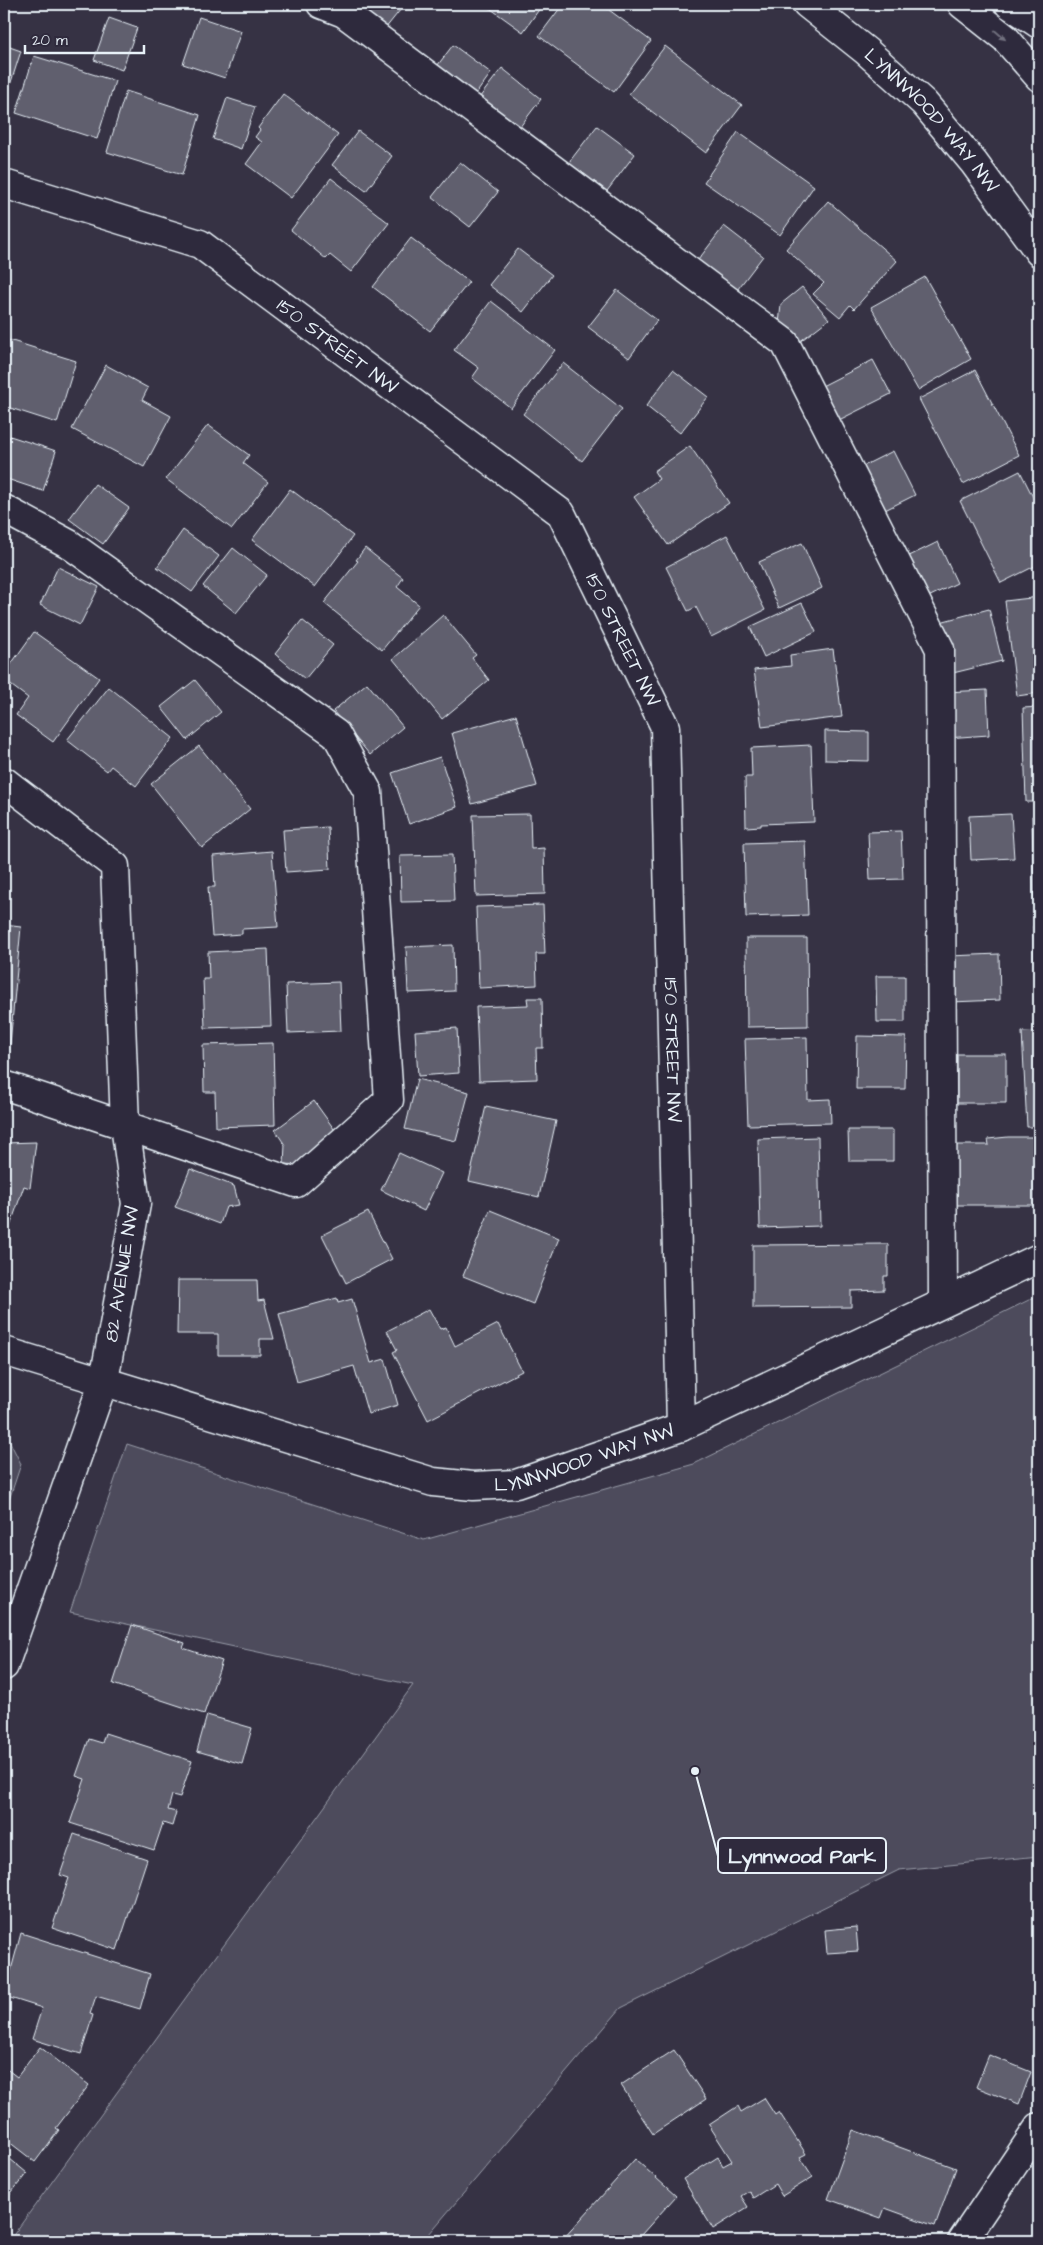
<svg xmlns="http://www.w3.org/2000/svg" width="1043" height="2245" font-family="'Architects Daughter',sans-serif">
  <rect width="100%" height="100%" fill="#363244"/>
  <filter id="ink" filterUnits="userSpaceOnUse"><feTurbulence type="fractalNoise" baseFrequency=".02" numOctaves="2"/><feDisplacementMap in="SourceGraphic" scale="10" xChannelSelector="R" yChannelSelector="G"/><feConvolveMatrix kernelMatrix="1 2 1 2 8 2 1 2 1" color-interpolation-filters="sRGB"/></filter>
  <g filter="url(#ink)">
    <g fill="#4d4b5c" stroke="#9a9eaa">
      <polygon points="1039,1295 1039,1856 899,1870 621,2008 423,2241 9,2241 413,1685 70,1612 127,1444 424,1540 694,1464"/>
      <polygon points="4,1430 21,1464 4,1515"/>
    </g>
    <g fill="#605e6e" stroke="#e8f1f8">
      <polygon points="353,4 405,4 385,29"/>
      <polygon points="484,4 543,4 523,32"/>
      <polygon points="563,4 601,4 651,41 614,92 539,36"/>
      <polygon points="199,17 241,31 225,78 183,64"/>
      <polygon points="109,18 137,28 122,70 94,60"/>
      <polygon points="4,45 21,51 4,104"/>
      <polygon points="453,45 491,73 473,98 434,70"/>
      <polygon points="665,46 742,105 706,153 629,94"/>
      <polygon points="34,56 115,81 97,139 16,113"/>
      <polygon points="502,68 541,99 516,132 476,102"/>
      <polygon points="126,91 200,115 182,175 107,152"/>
      <polygon points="283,94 338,135 291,198 246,164 262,142 255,137 260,130 258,128"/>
      <polygon points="227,98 255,107 241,149 213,139"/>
      <polygon points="597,126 635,154 604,195 566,166"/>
      <polygon points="358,131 392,156 366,191 332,165"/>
      <polygon points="738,132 814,186 780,235 704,182"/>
      <polygon points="460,162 498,192 470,227 432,197"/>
      <polygon points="331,178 389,223 351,272 330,255 326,259 291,230"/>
      <polygon points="828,201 897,261 854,309 850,305 840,317 813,294 824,283 786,249"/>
      <polygon points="724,226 763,256 731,298 692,268"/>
      <polygon points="411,238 469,282 430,331 373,287"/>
      <polygon points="518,249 552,275 523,312 489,285"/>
      <polygon points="925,277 971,359 918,390 871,307"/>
      <polygon points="802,287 829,319 794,346 778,335 781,304"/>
      <polygon points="617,290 657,320 629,358 588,327"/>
      <polygon points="491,301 555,350 511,408 472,378 479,368 454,350"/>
      <polygon points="9,340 76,361 57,423 4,406 4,356"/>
      <polygon points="873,360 891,394 839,420 822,386"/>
      <polygon points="563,363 622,409 582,461 523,414"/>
      <polygon points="106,365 148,388 142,400 171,416 144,467 72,429"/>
      <polygon points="673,370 708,397 680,433 646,406"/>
      <polygon points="975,370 1019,455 963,484 919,399"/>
      <polygon points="208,425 249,455 243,463 268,482 232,529 166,479"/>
      <polygon points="10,436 56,451 43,491 4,478 4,455"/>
      <polygon points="690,446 729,503 668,545 634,497 659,479 654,471"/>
      <polygon points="893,451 915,495 879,513 857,469"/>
      <polygon points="1020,471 1039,509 1039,564 1001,583 960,501"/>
      <polygon points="95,484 129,508 103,544 69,519"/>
      <polygon points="290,489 353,536 315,587 252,540"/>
      <polygon points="183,530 219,556 192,592 157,567"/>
      <polygon points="727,535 765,610 711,637 696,607 688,611 666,567"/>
      <polygon points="938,542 957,583 920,601 901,560"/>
      <polygon points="802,543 822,588 779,608 759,562"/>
      <polygon points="233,548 267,575 236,613 203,586"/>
      <polygon points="365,548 403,578 397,587 419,605 382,650 324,603 358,561 356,560"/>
      <polygon points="58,567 99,587 80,625 40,605"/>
      <polygon points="1039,597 1039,693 1017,696 1005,601"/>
      <polygon points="802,603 816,632 764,657 750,627"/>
      <polygon points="989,609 1002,661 953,673 940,622"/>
      <polygon points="443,615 476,655 472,658 489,680 442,719 393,659"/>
      <polygon points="302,620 333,645 305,679 275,654"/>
      <polygon points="34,632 99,678 53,742 16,715 28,698 4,680 4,674"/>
      <polygon points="833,649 842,717 762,727 754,670 791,666 790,655"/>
      <polygon points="195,680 221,712 187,740 161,707"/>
      <polygon points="367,683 403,727 370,755 333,711"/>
      <polygon points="109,687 173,738 136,786 111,766 107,771 67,740"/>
      <polygon points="987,690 989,735 946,738 944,692"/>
      <polygon points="1039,707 1039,802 1026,802 1023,708"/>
      <polygon points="516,715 537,786 472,804 452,733"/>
      <polygon points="825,731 869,732 869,761 825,760"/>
      <polygon points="811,745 814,822 761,824 761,826 746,827 745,777 752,777 751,748"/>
      <polygon points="199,746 250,809 202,848 151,784"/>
      <polygon points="440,757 457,807 409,824 392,773"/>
      <polygon points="530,814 531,849 544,848 545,894 476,896 473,815"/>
      <polygon points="1011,814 1014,858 971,860 969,816"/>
      <polygon points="1032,816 1039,816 1039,910 1034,910"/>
      <polygon points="328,827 330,869 286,872 283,830"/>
      <polygon points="901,831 903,879 870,880 868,832"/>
      <polygon points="805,841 808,915 746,917 744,843"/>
      <polygon points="272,851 278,927 242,929 242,934 212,936 208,887 215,887 213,856"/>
      <polygon points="452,855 454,901 401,902 400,856"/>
      <polygon points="543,905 545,954 536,954 537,985 479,988 476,907"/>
      <polygon points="4,925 21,927 10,1044 4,1043"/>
      <polygon points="1039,925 1039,1015 1036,1015 1033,926"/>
      <polygon points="746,938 807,938 808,1026 747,1027"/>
      <polygon points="453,945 454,991 408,993 406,947"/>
      <polygon points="268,949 271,1026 205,1028 203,979 209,979 208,952"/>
      <polygon points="999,954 1000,1000 951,1002 949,956"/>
      <polygon points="876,976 905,976 905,1022 877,1022"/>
      <polygon points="339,982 341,1031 288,1033 286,984"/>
      <polygon points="527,998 542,998 543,1048 536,1048 537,1079 479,1081 476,1007 528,1005"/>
      <polygon points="457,1028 459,1073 418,1076 415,1031"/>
      <polygon points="1039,1031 1039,1127 1027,1127 1022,1032"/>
      <polygon points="857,1036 906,1037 905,1089 856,1089"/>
      <polygon points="807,1037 808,1100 830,1099 831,1123 748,1125 745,1039"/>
      <polygon points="273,1043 275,1125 216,1127 215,1092 204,1092 203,1045"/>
      <rect x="957" y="1054" width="49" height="49"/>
      <polygon points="417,1079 469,1092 456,1141 405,1129"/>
      <polygon points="314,1101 339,1136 301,1165 284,1164 285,1145 275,1130"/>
      <polygon points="486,1106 556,1121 539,1197 469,1181"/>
      <polygon points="848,1130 893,1130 893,1161 849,1161"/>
      <polygon points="818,1137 820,1226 760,1228 758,1139"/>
      <polygon points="1008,1137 1039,1137 1039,1205 953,1205 952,1145 989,1145 988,1139"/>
      <polygon points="36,1142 30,1188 24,1186 4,1244 4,1143"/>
      <polygon points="399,1153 442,1173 424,1211 381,1190"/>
      <polygon points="190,1169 234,1186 239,1205 226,1207 220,1224 175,1207"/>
      <polygon points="490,1210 559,1238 533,1304 463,1276"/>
      <polygon points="368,1212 392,1259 346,1283 322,1235"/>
      <polygon points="888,1244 888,1276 884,1276 884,1290 851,1291 851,1307 753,1308 753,1245"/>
      <polygon points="178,1280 257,1280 258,1301 264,1300 274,1339 260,1339 260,1355 218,1355 218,1334 177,1334"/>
      <polygon points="337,1298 338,1303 352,1299 371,1363 385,1359 398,1405 368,1414 354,1366 297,1382 279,1314"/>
      <polygon points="429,1309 440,1329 446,1327 455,1346 498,1324 522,1371 428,1420 393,1352 397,1350 387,1331"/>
      <polygon points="132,1625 185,1643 183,1648 222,1661 204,1714 113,1684"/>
      <polygon points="207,1715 252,1728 242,1764 197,1751"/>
      <polygon points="105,1733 192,1761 180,1797 172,1795 168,1810 176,1812 172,1826 163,1823 154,1850 70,1823 85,1779 76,1776 89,1739 102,1743"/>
      <polygon points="74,1834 147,1859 117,1950 52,1928 69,1878 60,1875"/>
      <polygon points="856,1927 858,1951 827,1953 825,1930"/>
      <polygon points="21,1933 150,1974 140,2009 96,1996 90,2014 93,2015 81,2054 32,2039 42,2008 4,1996"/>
      <polygon points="40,2047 89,2085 56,2128 59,2130 35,2162 4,2138 4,2067 17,2077"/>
      <polygon points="674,2050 706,2099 653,2134 621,2085"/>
      <polygon points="989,2055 1031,2072 1019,2104 976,2087"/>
      <polygon points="764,2098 775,2115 779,2112 806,2154 800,2157 813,2177 782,2196 775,2184 753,2198 749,2191 741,2196 748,2207 713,2229 683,2179 718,2157 723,2166 732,2161 709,2125 738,2106 741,2112"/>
      <polygon points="853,2130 956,2168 935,2226 885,2208 881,2218 828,2199"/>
      <polygon points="4,2154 27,2173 4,2202"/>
      <polygon points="635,2159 676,2196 641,2235 648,2241 565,2241 563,2239"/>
    </g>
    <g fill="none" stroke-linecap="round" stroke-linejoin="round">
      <g stroke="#e8f1f8" stroke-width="31">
        <g id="minor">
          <polyline points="321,4 344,13 785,343 940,649 943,1303"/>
          <path id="s1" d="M807,4L866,51L924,103L974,163L1039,252"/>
          <path id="s2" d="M4,184L200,244L561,513L665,727L681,1427"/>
          <polyline points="4,509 69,544 336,734 368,792 389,1100 296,1183 4,1085"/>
          <polyline points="4,781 115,866 125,1125 136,1204 104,1380 4,1666"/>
          <path id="s3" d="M4,1351L433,1482L473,1486L516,1484L681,1427L1039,1258"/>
          <polyline points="962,2241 1039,2127"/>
        </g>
      </g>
      <g stroke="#e8f1f8" stroke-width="31">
        <g id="highway">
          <polyline points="962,4 1005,38 1039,77"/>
          <polyline points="1009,4 1039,24"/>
        </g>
      </g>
      <use href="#minor" stroke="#2f2a3d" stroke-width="28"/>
      <use href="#highway" stroke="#2f2a3d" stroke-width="28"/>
    </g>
    <defs><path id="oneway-solid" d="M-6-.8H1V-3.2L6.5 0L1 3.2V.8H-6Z" transform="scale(1.25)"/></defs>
    <use fill="#70707e" href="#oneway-solid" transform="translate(1000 35) rotate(41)"/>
  </g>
  <g text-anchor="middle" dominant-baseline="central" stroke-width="4" stroke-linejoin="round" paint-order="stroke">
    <g font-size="19" fill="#e8f1f8" stroke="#2f2a3d">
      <text stroke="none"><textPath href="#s1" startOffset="171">LYNNWOOD WAY NW</textPath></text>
      <text stroke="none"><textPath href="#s2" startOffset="376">150 STREET NW</textPath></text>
      <text stroke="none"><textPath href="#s2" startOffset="796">150 STREET NW</textPath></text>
      <text stroke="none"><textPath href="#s2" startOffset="1216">150 STREET NW</textPath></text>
      <text transform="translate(122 1274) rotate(-81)">82 AVENUE NW</text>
      <text stroke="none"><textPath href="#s3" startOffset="604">LYNNWOOD WAY NW</textPath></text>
    </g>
  </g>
  <path fill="none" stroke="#e8f1f8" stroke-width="2" d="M695 1771L718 1856"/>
  <circle fill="#e8f1f8" stroke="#2f2a3d" stroke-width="2" cx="695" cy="1771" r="5"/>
  <rect fill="#2f2a3d" stroke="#e8f1f8" stroke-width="2" x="718" y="1838" width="168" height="35" rx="5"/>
  <g font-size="20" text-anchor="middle" font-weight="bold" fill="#e8f1f8">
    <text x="802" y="1863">Lynnwood Park</text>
  </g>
  <rect width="1043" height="2245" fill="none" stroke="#2f2a3d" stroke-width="20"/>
  <rect x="10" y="10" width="1023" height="2225" fill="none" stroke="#e8f1f8" stroke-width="2" filter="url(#ink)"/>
  <path d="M25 45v8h119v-8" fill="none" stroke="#e8f1f8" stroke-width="2.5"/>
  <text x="32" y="45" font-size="15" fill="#e8f1f8" stroke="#2f2a3d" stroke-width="4" paint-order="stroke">20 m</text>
</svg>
